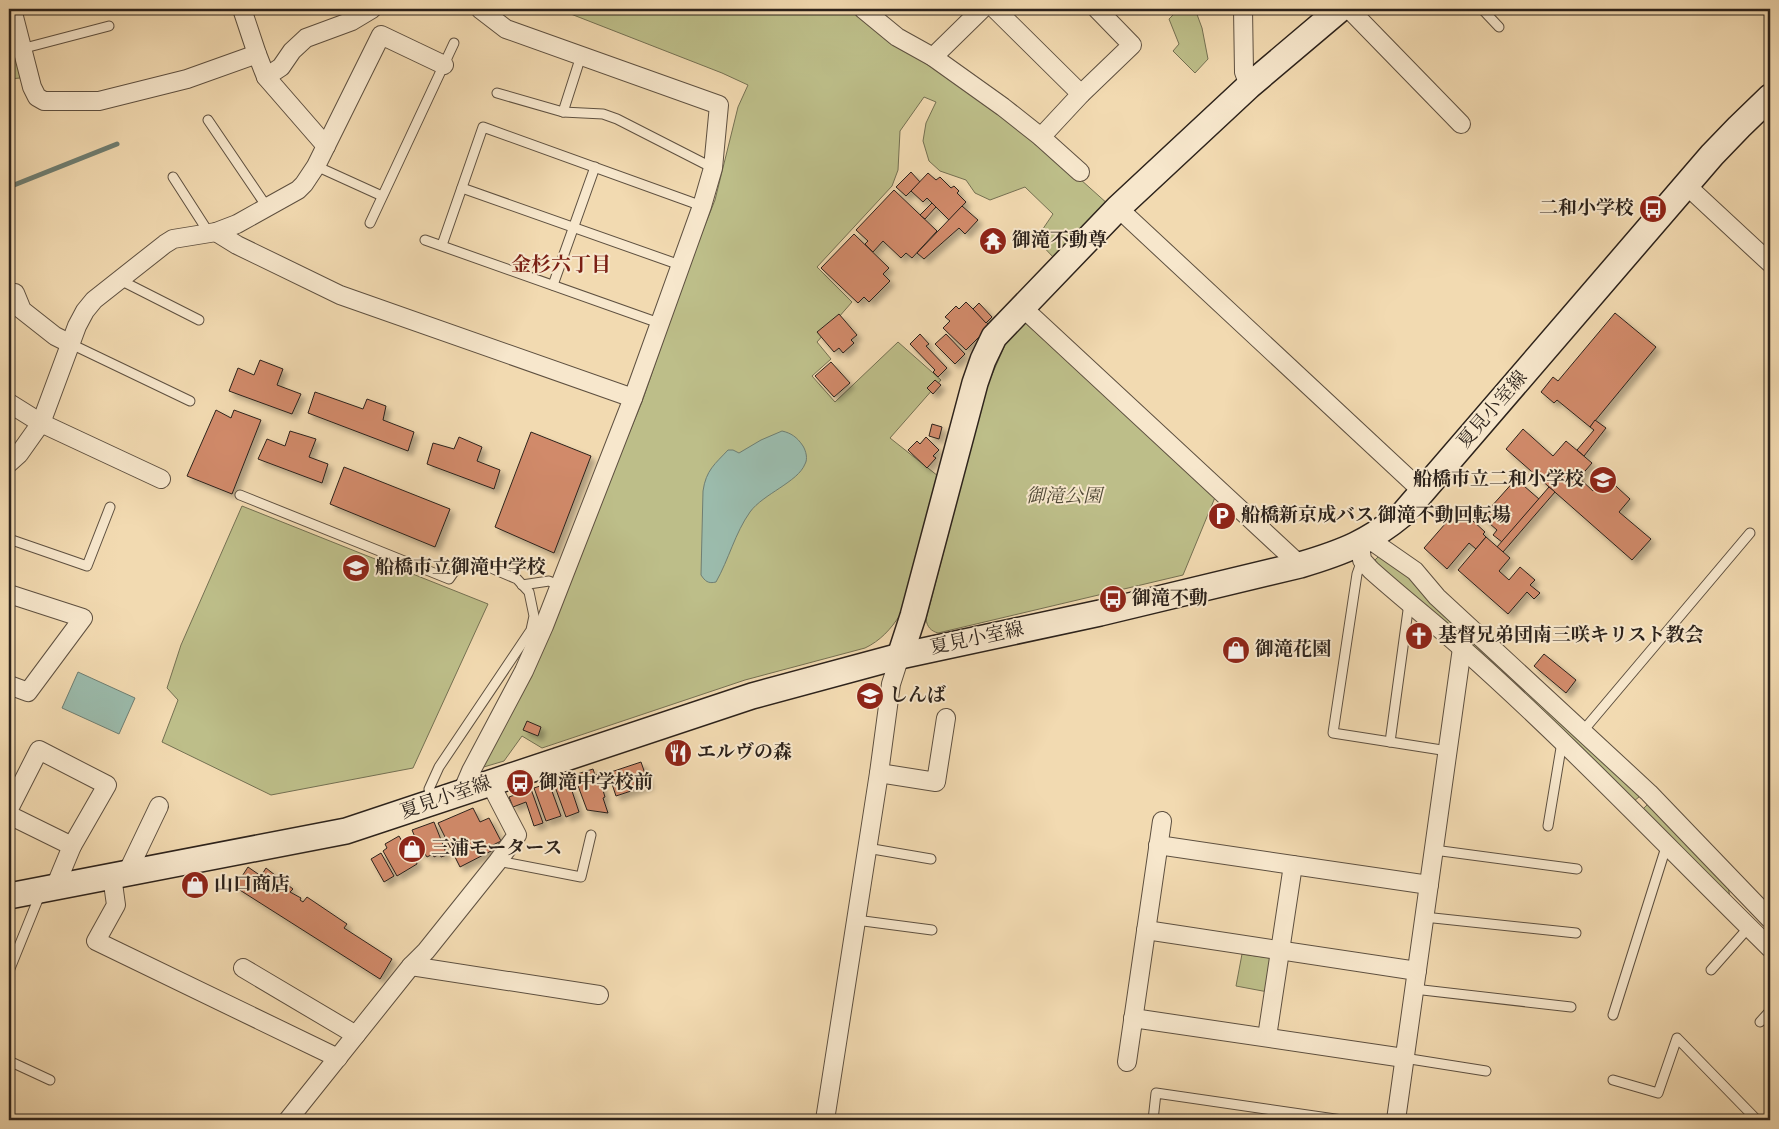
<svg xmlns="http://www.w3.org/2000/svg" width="1779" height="1129" font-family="Vollkorn,'Noto Serif JP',serif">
  <defs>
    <filter id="shadow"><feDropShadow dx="4.5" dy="4.5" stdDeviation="2.5" flood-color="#0004"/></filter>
  </defs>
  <rect width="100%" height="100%" fill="#f2dab1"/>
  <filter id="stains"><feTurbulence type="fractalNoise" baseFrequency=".004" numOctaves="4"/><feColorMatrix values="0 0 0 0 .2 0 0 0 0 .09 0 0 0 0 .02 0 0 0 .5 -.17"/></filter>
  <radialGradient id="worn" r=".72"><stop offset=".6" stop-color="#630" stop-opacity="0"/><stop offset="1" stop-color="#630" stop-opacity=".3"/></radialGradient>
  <g fill="#bdbe89" stroke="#747052">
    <path d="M558,9H856L1032,136L1109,205L1054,258L1036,239L1053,214L1025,187L990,200L975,193L966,180L940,171L929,161L923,141L926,123L936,102L924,97L900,131L898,170L892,186L817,267L852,302L817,342L831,359L812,376L835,402L898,342L941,380L890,438L938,476L900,615C891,629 880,641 865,648L745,680L542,748L522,736L504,761L477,769L570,575L642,402L689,265L715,200L738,107L748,85L722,73Z"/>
    <polygon points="1179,9 1195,9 1202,28 1208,59 1195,73 1173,51 1179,44 1169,19"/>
    <polygon points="16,53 20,78 9,79 9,54"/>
    <path d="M1024,322L1216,495L1183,575L938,633C931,631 927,627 926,619L987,386L1005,345Z"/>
    <polygon points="242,506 488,604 413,768 271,795 162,742 178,700 167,688 181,645"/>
    <polygon points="1381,554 1394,562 1639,793 1639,797 1634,801 1377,566 1375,560"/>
    <polygon points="1649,803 1727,881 1731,903 1642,810"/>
    <polygon points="1242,954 1270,958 1268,992 1236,986"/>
  </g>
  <g fill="#9bbbac" stroke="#6f7e72">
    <path d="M782,431C791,433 797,437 803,446C806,451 808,459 805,464C798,482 763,494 750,512C735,533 729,559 716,582C708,584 705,581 701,575L703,491C706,470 715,464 728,450H733L739,453L761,440Z"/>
    <polygon points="78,672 135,698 119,734 62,708"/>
  </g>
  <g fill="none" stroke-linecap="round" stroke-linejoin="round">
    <polyline stroke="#6f7e72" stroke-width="5" points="9,187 117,144"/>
  </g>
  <g fill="#d18a6b" stroke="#2c221b" filter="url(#shadow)">
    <polygon points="911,172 920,182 906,196 896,187"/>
    <polygon points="928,173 936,180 940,177 951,188 954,186 959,191 957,193 966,202 949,220 927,198 923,202 911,191"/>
    <polygon points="894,190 937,231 912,258 906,253 901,258 883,241 873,252 865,244 868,241 856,230"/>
    <polygon points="932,203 936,207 925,219 920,215"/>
    <polygon points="962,206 978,220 965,234 959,228 924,259 917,253"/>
    <polygon points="854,234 889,268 883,274 890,281 869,302 864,297 858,303 821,268"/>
    <polygon points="966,302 990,326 966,350 943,328 950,321 945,317 956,306 959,309"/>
    <polygon points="979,303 992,317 986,323 973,309"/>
    <polygon points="1615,313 1656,347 1590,427 1557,400 1554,403 1541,392 1553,377 1558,381"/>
    <polygon points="839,314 857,335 851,340 854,343 843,353 839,348 834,352 817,332"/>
    <polygon points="920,334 929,344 926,346 947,368 938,377 933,372 935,370 910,344"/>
    <polygon points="946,334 965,354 955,364 935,344"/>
    <polygon points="260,360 283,369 277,385 301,394 292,414 229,391 238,368 254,375"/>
    <polygon points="831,362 850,383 834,397 815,376"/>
    <polygon points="935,380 941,385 933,394 927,388"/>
    <polygon points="315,392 363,409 367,399 386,406 383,420 414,432 408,451 308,413"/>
    <polygon points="216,410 231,418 234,410 261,420 232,494 187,476"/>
    <polygon points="1595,420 1606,428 1584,456 1577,450 1594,430 1590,427"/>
    <polygon points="932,424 942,427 939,439 929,436"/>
    <polygon points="1523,429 1553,456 1566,441 1592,463 1579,478 1593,491 1606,477 1630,499 1619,512 1651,539 1632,560 1506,449"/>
    <polygon points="290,431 316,439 309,457 328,464 322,483 258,459 267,439 285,446"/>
    <polygon points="531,432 591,456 554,553 495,527"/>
    <polygon points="459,437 482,447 477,461 500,470 494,489 427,464 433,443 454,449"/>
    <polygon points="926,437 939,450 933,456 936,458 927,468 908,450 917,441 920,444"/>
    <polygon points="344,467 450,509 435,547 330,504"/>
    <polygon points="1516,479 1539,499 1502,542 1493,535 1497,530 1482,517"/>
    <polygon points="1549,487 1555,492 1503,552 1497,547"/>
    <polygon points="1459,508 1485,532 1483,534 1486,537 1476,549 1469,543 1447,569 1424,548"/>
    <polygon points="1486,537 1510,558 1499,571 1509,580 1520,567 1535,580 1530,585 1540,593 1534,599 1527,592 1508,614 1458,570"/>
    <polygon points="1544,654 1576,680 1566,693 1534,666"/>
    <polygon points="527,721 541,727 538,736 523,730"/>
    <polygon points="641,762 649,785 616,796 611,781 614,780 611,772"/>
    <polygon points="593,769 595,775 598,774 605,797 603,798 608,813 587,810 574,775"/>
    <polygon points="565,781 568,789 571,788 579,812 566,817 554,784"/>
    <polygon points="549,783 561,816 546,821 534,788"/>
    <polygon points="531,789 543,823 534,826 526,802 513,807 509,797"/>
    <polygon points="473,808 480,822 489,818 501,841 491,846 493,850 460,867 438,823"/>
    <polygon points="434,822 447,855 441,857 440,854 434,857 433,854 427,857 423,851 417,854 415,849 419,847 412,830"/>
    <polygon points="399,836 411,857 415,856 417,864 397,876 383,851 387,848 385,844"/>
    <polygon points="381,853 394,876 384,882 371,859"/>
    <polygon points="248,867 261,876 266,868 293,889 290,892 301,898 300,900 303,902 307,897 347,924 344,928 392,959 380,979 235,887"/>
  </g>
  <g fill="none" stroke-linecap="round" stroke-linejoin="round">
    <g stroke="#5e5040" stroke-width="11">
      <g id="lane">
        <polyline points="1482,9 1499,27"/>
        <polyline points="21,49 109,26"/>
        <polyline points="497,93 563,112 603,114 617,119 713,168"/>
        <polyline points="563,112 581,56"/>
        <polyline points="208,120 267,207"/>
        <polyline points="316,166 382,196"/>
        <polyline points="173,177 209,233"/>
        <polyline points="462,188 680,265"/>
        <polyline points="370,223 454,43"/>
        <polyline points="425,240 659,323"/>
        <polyline points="442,245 483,127 702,206"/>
        <polyline points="120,280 199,320"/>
        <polyline points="553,285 595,167"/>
        <polyline points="71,344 190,401"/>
        <polyline points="240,495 449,579 458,566 484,565 517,579 529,592 534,616 531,630 439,767 429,789 432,800"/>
        <polyline points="9,539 87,566 110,507"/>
        <polyline points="1362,560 1357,574 1333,733 1448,751"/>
        <polyline points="522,585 549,581 560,586"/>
        <polyline points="1582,732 1750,533"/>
        <polyline points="1390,742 1409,603"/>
        <polyline points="1548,826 1562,742"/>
        <polyline points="867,848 931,859"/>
        <polyline points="1434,850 1577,869"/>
        <polyline points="498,861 581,877 591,835"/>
        <polyline points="1424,917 1576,933"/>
        <polyline points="856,920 932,930"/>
        <polyline points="1711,970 1749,927"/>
        <polyline points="9,971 41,892"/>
        <polyline points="1414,989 1571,1007"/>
        <polyline points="1613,1015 1667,844"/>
        <polyline points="1760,1022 1770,1011"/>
        <polyline points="1404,1058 1486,1071"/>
        <polyline points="9,1061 50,1080"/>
        <polyline points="1613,1080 1658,1093 1677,1038 1757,1120"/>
        <polyline points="1153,1120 1156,1093 1342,1120"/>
      </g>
    </g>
    <g stroke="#5e5040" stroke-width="20">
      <g id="street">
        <polyline points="12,9 32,87 37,97 44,101 99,101 187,79 257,54"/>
        <polyline points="242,9 257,54 266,77 326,146"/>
        <polyline points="863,9 897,37 933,57 1003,107 1041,137 1080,172"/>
        <polyline points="995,9 1081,94"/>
        <polyline points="1243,9 1244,72 1249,86"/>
        <polyline points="1349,9 1461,124"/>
        <polyline points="933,57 982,9"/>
        <polyline points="266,77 281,67 292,51 306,38 352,21 372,9"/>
        <polyline points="1041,137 1081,94 1132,45 1097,9"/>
        <polyline points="1686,185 1770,263"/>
        <polyline points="1118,208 1423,492"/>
        <polyline points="216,232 237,245 340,295 633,398"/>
        <polyline points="15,293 22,310 55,336 71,344"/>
        <polyline points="1022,307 1300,565"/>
        <polyline points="9,403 41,423 161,479"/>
        <polyline points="9,463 19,454 41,423 77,326 85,311 94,300 165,244 173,239 216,232 237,224 298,190 304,184 316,166 381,35 444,65"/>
        <polyline points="1369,539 1415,571 1437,597 1649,793 1770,919"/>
        <path d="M1360,544L1362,560L1371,570C1401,597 1433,622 1463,649C1570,744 1668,848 1770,948"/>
        <polyline points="9,594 83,618 28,692 9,685"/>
        <polyline points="879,773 936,782 946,718"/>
        <polyline points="462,792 471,771 524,671 544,626 633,398 702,206 713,168 719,105 506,29 480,9"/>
        <polyline points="9,809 39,750 107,785 72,846 55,887"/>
        <polyline points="9,815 72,846"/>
        <polyline points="1158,845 1429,885"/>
        <polyline points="127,873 159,806"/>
        <polyline points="112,876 116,905 96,941 338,1058"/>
        <polyline points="1146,930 1417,971"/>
        <polyline points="411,966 599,995"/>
        <polyline points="243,968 356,1035"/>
        <polyline points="1133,1018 1404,1058"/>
        <polyline points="1267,1037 1293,865"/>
        <polyline points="1127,1062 1162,821"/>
        <polyline points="288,1120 411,966 426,951 498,861 517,835 490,783"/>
        <polyline points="825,1120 879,773 891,684 900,656"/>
        <polyline points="1396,1120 1462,648"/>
      </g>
    </g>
    <g stroke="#2c221b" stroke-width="28">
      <g id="secondary">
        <polyline points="900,656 913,616 975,383 983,360 994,337 1118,208 1249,86 1340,9"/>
        <path d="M9,896L346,831L752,696L900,656L1100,613L1300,565C1344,552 1369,542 1404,513L1712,155L1739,127L1770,97"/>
      </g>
    </g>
    <use href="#lane" stroke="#f7e7cc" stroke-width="9"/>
    <use href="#street" stroke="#f7e7cc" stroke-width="18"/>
    <use href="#secondary" stroke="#f7e7cc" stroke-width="25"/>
  </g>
  <defs>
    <g id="bus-disc" transform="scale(1.4375)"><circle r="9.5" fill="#8f2418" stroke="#f7e7cc"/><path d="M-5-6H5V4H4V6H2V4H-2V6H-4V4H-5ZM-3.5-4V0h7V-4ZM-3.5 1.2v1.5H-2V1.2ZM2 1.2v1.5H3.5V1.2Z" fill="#fff"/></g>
    <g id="temple-disc" transform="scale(1.4375)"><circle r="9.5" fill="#8f2418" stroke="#f7e7cc"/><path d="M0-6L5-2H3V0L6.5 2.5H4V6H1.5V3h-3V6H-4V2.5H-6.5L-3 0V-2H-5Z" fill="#fff"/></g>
    <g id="school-disc" transform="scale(1.4375)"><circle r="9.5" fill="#8f2418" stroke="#f7e7cc"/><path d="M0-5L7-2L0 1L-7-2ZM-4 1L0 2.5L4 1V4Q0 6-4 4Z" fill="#fff"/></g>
    <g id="parking-disc" transform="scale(1.4375)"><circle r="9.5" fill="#8f2418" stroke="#f7e7cc"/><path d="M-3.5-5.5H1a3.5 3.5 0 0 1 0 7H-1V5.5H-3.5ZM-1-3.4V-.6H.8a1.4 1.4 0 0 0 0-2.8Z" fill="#fff"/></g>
    <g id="church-disc" transform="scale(1.4375)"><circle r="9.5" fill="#8f2418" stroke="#f7e7cc"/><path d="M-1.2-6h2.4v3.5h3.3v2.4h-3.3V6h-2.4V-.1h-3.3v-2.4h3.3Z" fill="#fff"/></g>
    <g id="shop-disc" transform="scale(1.4375)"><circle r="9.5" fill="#8f2418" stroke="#f7e7cc"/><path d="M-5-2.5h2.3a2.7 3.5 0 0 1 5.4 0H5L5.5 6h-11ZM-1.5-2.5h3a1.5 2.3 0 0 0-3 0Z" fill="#fff"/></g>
    <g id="restaurant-disc" transform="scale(1.4375)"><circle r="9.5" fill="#8f2418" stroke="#f7e7cc"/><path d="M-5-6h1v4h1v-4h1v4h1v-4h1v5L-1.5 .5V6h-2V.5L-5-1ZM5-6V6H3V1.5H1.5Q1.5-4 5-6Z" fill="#fff"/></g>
  </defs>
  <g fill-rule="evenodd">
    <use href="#bus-disc" x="1653" y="209"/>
    <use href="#temple-disc" x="993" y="241"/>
    <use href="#school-disc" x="1603" y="480"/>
    <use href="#parking-disc" x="1222" y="516"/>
    <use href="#school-disc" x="356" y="568"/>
    <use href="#bus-disc" x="1113" y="599"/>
    <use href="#church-disc" x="1419" y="636"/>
    <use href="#shop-disc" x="1236" y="650"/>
    <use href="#school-disc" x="870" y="696"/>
    <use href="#restaurant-disc" x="678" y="753"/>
    <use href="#bus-disc" x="520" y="783"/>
    <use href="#shop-disc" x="412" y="849"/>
    <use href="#shop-disc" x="195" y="885"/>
  </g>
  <g text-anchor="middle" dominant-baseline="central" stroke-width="4" stroke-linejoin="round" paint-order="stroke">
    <g font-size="19" font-weight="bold" fill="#2c221b" stroke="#f7e7cc" text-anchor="start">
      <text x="1634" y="209" text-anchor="end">二和小学校</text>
      <text x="1012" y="241">御滝不動尊</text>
      <text x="1584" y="480" text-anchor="end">船橋市立二和小学校</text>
      <text x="1241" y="516">船橋新京成バス 御滝不動回転場</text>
      <text x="375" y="568">船橋市立御滝中学校</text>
      <text x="1132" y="599">御滝不動</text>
      <text x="1438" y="636">基督兄弟団南三咲キリスト教会</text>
      <text x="1255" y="650">御滝花園</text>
      <text x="889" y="696">しんば</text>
      <text x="697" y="753">エルヴの森</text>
      <text x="539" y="783">御滝中学校前</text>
      <text x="431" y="849">三浦モータース</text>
      <text x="214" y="885">山口商店</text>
    </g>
    <g font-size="19" fill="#2c221b" stroke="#f7e7cc">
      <text transform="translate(1493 410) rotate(-49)">夏見小室線</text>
      <text transform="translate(977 639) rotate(-12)">夏見小室線</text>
      <text transform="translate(446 798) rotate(-19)">夏見小室線</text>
    </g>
    <g font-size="19" font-style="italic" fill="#504936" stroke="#f7e7cc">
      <text x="1064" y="497">御滝公園</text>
    </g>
    <g font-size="20" font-weight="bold" fill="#7a1f14" stroke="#f7e7cc">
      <text x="561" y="266">金杉六丁目</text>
    </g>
  </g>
  <rect width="1779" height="1129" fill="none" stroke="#f2dab1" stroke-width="30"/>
  <rect x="10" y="10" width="1759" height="1109" fill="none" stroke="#2c221b" stroke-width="2.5"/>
  <rect x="15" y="15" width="1749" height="1099" fill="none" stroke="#2c221b"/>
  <rect width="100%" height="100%" filter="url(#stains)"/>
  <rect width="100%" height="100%" fill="url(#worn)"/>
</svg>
